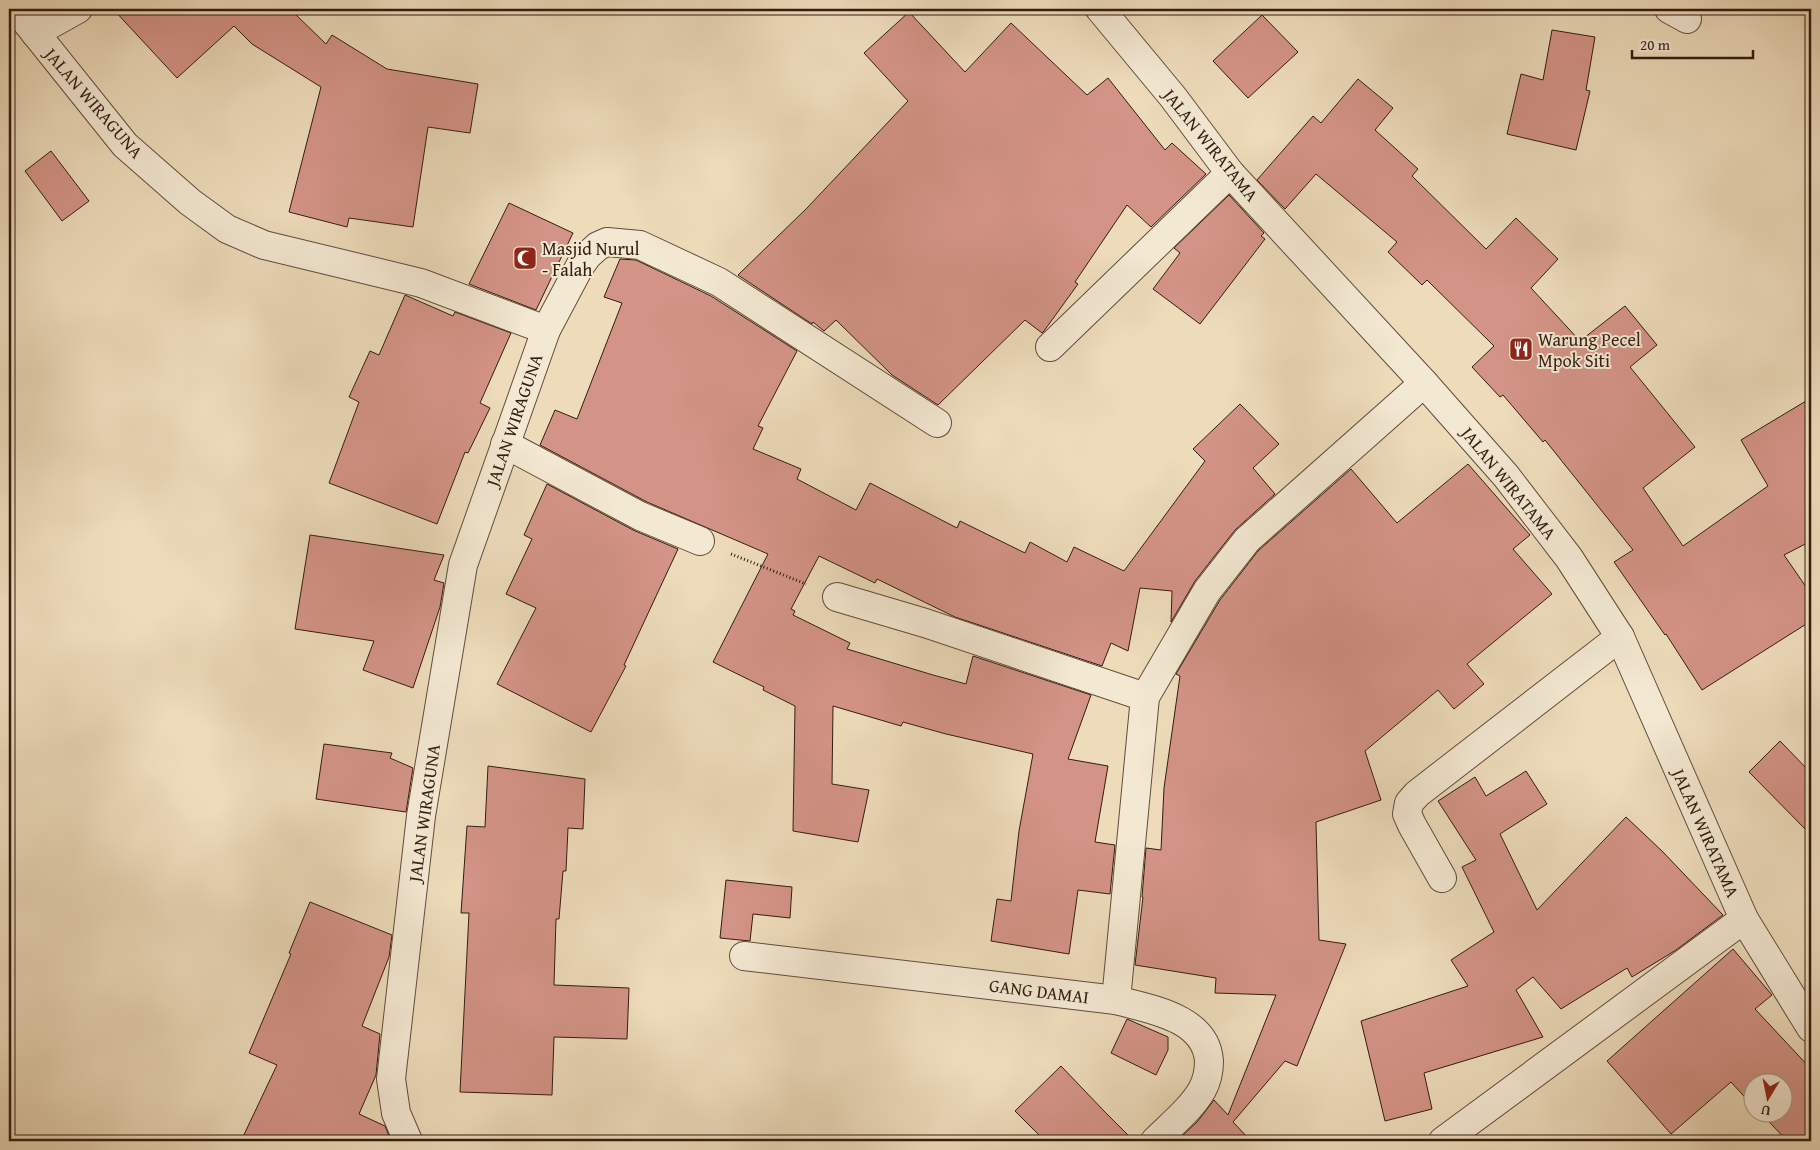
<svg xmlns="http://www.w3.org/2000/svg" width="1820" height="1150" font-family="'Gentium Book Plus',serif">
  <rect width="100%" height="100%" fill="#eddbba"/>
  <filter id="stains"><feTurbulence type="fractalNoise" baseFrequency=".004" numOctaves="4"/><feColorMatrix values="0 0 0 0 .2 0 0 0 0 .09 0 0 0 0 .02 0 0 0 .5 -.17"/></filter>
  <radialGradient id="worn" r=".72"><stop offset=".6" stop-color="#630" stop-opacity="0"/><stop offset="1" stop-color="#630" stop-opacity=".3"/></radialGradient>
  <g fill="#d39386" stroke="#331c11">
    <polygon points="113,9 290,9 326,44 332,35 387,69 478,84 470,133 428,127 413,227 349,218 347,227 289,212 321,87 252,44 234,26 177,78"/>
    <polygon points="909,12 965,72 1011,23 1087,95 1108,78 1165,150 1172,143 1206,174 1151,227 1127,205 1075,282 1078,284 1044,331 1042,333 1025,320 938,405 892,375 836,320 824,331 813,322 812,324 738,275 807,208 908,101 864,53"/>
    <polygon points="1262,15 1298,52 1248,98 1213,61"/>
    <polygon points="1552,30 1595,37 1586,90 1590,91 1576,150 1507,134 1521,74 1543,80"/>
    <polygon points="1358,79 1393,108 1375,130 1418,169 1412,176 1486,249 1516,218 1558,259 1531,288 1580,341 1625,306 1657,345 1630,367 1695,447 1643,488 1683,546 1768,486 1741,440 1811,398 1811,541 1784,555 1811,594 1811,621 1702,690 1666,634 1665,635 1614,562 1633,550 1545,440 1543,442 1503,395 1500,397 1472,367 1494,346 1427,280 1422,285 1388,252 1397,242 1316,174 1285,209 1257,180 1313,116 1321,123"/>
    <polygon points="51,151 89,201 62,221 25,171"/>
    <polygon points="1229,195 1264,233 1261,236 1265,239 1200,324 1153,289 1180,253 1174,248"/>
    <polygon points="509,203 573,233 536,310 469,284"/>
    <polygon points="620,259 636,260 711,296 797,351 758,426 763,428 753,449 801,469 797,479 856,510 870,483 957,528 960,521 1025,553 1030,542 1067,562 1074,547 1124,571 1205,461 1193,449 1240,404 1279,444 1253,468 1275,494 1235,530 1195,581 1171,622 1172,591 1140,588 1128,651 1111,643 1102,666 955,617 877,579 875,583 819,556 791,609 795,611 793,615 850,643 847,649 933,675 966,684 973,656 1091,695 1068,759 1108,766 1095,842 1115,845 1110,894 1078,890 1069,954 991,941 997,899 1011,901 1019,831 1033,754 946,734 903,722 901,726 833,706 832,784 869,790 858,842 793,831 795,706 763,690 764,687 713,662 768,554 647,502 540,445 555,410 577,419 622,303 604,297"/>
    <polygon points="405,295 453,316 455,312 511,333 480,403 490,408 468,453 465,452 437,524 329,483 359,402 349,397 370,351 379,355"/>
    <polygon points="1468,464 1530,535 1513,549 1552,594 1467,664 1484,684 1454,709 1438,690 1365,751 1381,800 1316,822 1319,940 1346,944 1297,1066 1285,1061 1233,1122 1251,1141 1177,1141 1198,1121 1214,1100 1228,1115 1276,995 1215,993 1216,978 1135,965 1143,897 1142,897 1146,848 1161,850 1164,788 1180,676 1176,674 1220,600 1258,551 1351,469 1397,523"/>
    <polygon points="547,484 633,530 678,549 624,665 626,666 591,732 497,684 536,608 506,594 532,539 524,535"/>
    <polygon points="310,535 444,555 434,580 444,583 440,607 413,688 363,670 374,641 295,629"/>
    <polygon points="1780,741 1811,773 1811,835 1749,772"/>
    <polygon points="324,744 392,753 390,758 413,768 406,812 316,799"/>
    <polygon points="488,766 585,779 583,829 568,828 566,871 563,871 559,919 556,919 554,985 629,988 627,1039 554,1037 552,1095 460,1092 469,913 461,913 467,826 485,827"/>
    <polygon points="1526,771 1547,804 1500,834 1537,910 1626,817 1662,851 1723,915 1676,950 1632,977 1627,968 1561,1009 1533,977 1516,990 1543,1037 1424,1073 1432,1109 1385,1121 1361,1021 1468,986 1451,960 1494,932 1462,867 1476,860 1438,801 1475,777 1486,796"/>
    <polygon points="726,880 792,887 790,918 753,914 750,941 720,938"/>
    <polygon points="310,902 392,935 389,957 362,1026 380,1034 376,1075 359,1114 385,1126 391,1141 241,1141 277,1065 249,1053 291,954 289,953"/>
    <polygon points="1733,949 1772,995 1755,1009 1811,1069 1811,1141 1787,1141 1760,1112 1782,1112 1782,1082 1752,1082 1752,1105 1731,1082 1671,1134 1607,1061"/>
    <polygon points="1127,1019 1168,1037 1168,1050 1156,1075 1111,1053"/>
    <polygon points="1061,1066 1105,1112 1134,1141 1045,1141 1015,1111"/>
  </g>
  <g fill="none" stroke-linecap="round" stroke-linejoin="round">
    <g stroke="#624c3b" stroke-width="30">
      <g id="minor">
        <polyline points="16,9 125,145 190,202 227,229 264,245 421,283 546,330 463,565 421,816 391,1079 396,1113 408,1141"/>
        <polyline points="1100,9 1173,97 1230,173 1424,383 1506,476 1569,558 1620,637 1744,919 1811,1028"/>
        <polyline points="1669,9 1687,19"/>
        <polyline points="35,33 78,9"/>
        <polyline points="546,330 580,266 588,255 598,246 607,242 640,245 719,282 937,423"/>
        <polyline points="1050,347 1230,173"/>
        <polyline points="505,444 640,516 700,541"/>
        <polyline points="837,597 925,623 1145,697"/>
        <polyline points="1442,878 1412,825 1407,814 1409,803 1417,794 1620,637"/>
        <path d="M744,956L1116,1000C1149,1009 1206,1017 1209,1061C1209,1071 1207,1081 1202,1090C1191,1109 1171,1125 1155,1141"/>
        <polyline points="1116,1000 1145,697 1207,591 1247,540 1424,383"/>
        <polyline points="1443,1141 1744,919"/>
      </g>
    </g>
    <polyline stroke="#331c11" stroke-width="3" stroke-dasharray="1 2.5" stroke-linecap="butt" points="731,554 806,584"/>
    <use href="#minor" stroke="#f3e8d2" stroke-width="28"/>
  </g>
  <defs>
    <g id="mosque-square" transform="scale(1.25)"><rect x="-9" y="-9" width="18" height="18" rx="4" fill="#8f2418" stroke="#f3e8d2"/><path d="M3.5-4.9A6 6 0 1 0 3.5 4.9A5 5 0 1 1 3.5-4.9Z" fill="#fff"/></g>
    <g id="restaurant-square" transform="scale(1.25)"><rect x="-9" y="-9" width="18" height="18" rx="4" fill="#8f2418" stroke="#f3e8d2"/><path d="M-5-6h1v4h1v-4h1v4h1v-4h1v5L-1.5 .5V6h-2V.5L-5-1ZM5-6V6H3V1.5H1.5Q1.5-4 5-6Z" fill="#fff"/></g>
  </defs>
  <g fill-rule="evenodd">
    <use href="#mosque-square" x="525" y="258"/>
    <use href="#restaurant-square" x="1521" y="349"/>
  </g>
  <g text-anchor="middle" dominant-baseline="central" stroke-width="4" stroke-linejoin="round" paint-order="stroke">
    <g font-size="18" fill="#331c11" stroke="#f3e8d2">
      <text transform="translate(94 103) rotate(49)">JALAN WIRAGUNA</text>
      <text transform="translate(1211 145) rotate(51)">JALAN WIRATAMA</text>
      <text transform="translate(514 420) rotate(-71)">JALAN WIRAGUNA</text>
      <text transform="translate(1509 483) rotate(51)">JALAN WIRATAMA</text>
      <text transform="translate(424 813) rotate(-82)">JALAN WIRAGUNA</text>
      <text transform="translate(1706 833) rotate(66)">JALAN WIRATAMA</text>
      <text transform="translate(1039 991) rotate(7)">GANG DAMAI</text>
    </g>
    <g font-size="18" fill="#331c11" stroke="#f3e8d2" text-anchor="start">
      <text x="542" y="248">Masjid Nurul<tspan x="542" dy="21">- Falah</tspan></text>
      <text x="1538" y="339">Warung Pecel<tspan x="1538" dy="21">Mpok Siti</tspan></text>
    </g>
  </g>
  <rect width="1820" height="1150" fill="none" stroke="#eddbba" stroke-width="30"/>
  <rect x="10" y="10" width="1800" height="1130" fill="none" stroke="#331c11" stroke-width="2.5"/>
  <rect x="15" y="15" width="1790" height="1120" fill="none" stroke="#331c11"/>
  <g transform="translate(1768 1098) rotate(190)"><circle r="24" fill="#f3e8d2" stroke="#a69685"/>
  <path d="M0-4L9 19L0 12L-9 19Z" fill="#8f2418"/>
  <text y="-8" font-size="14" font-weight="bold" text-anchor="middle" fill="#331c11">U</text>
  </g>
  <path d="M1632 50v8h121v-8" fill="none" stroke="#331c11" stroke-width="2.5"/>
  <text x="1640" y="50" font-size="15" fill="#331c11" stroke="#f3e8d2" stroke-width="4" paint-order="stroke">20 m</text>
  <rect width="100%" height="100%" filter="url(#stains)"/>
  <rect width="100%" height="100%" fill="url(#worn)"/>
</svg>
